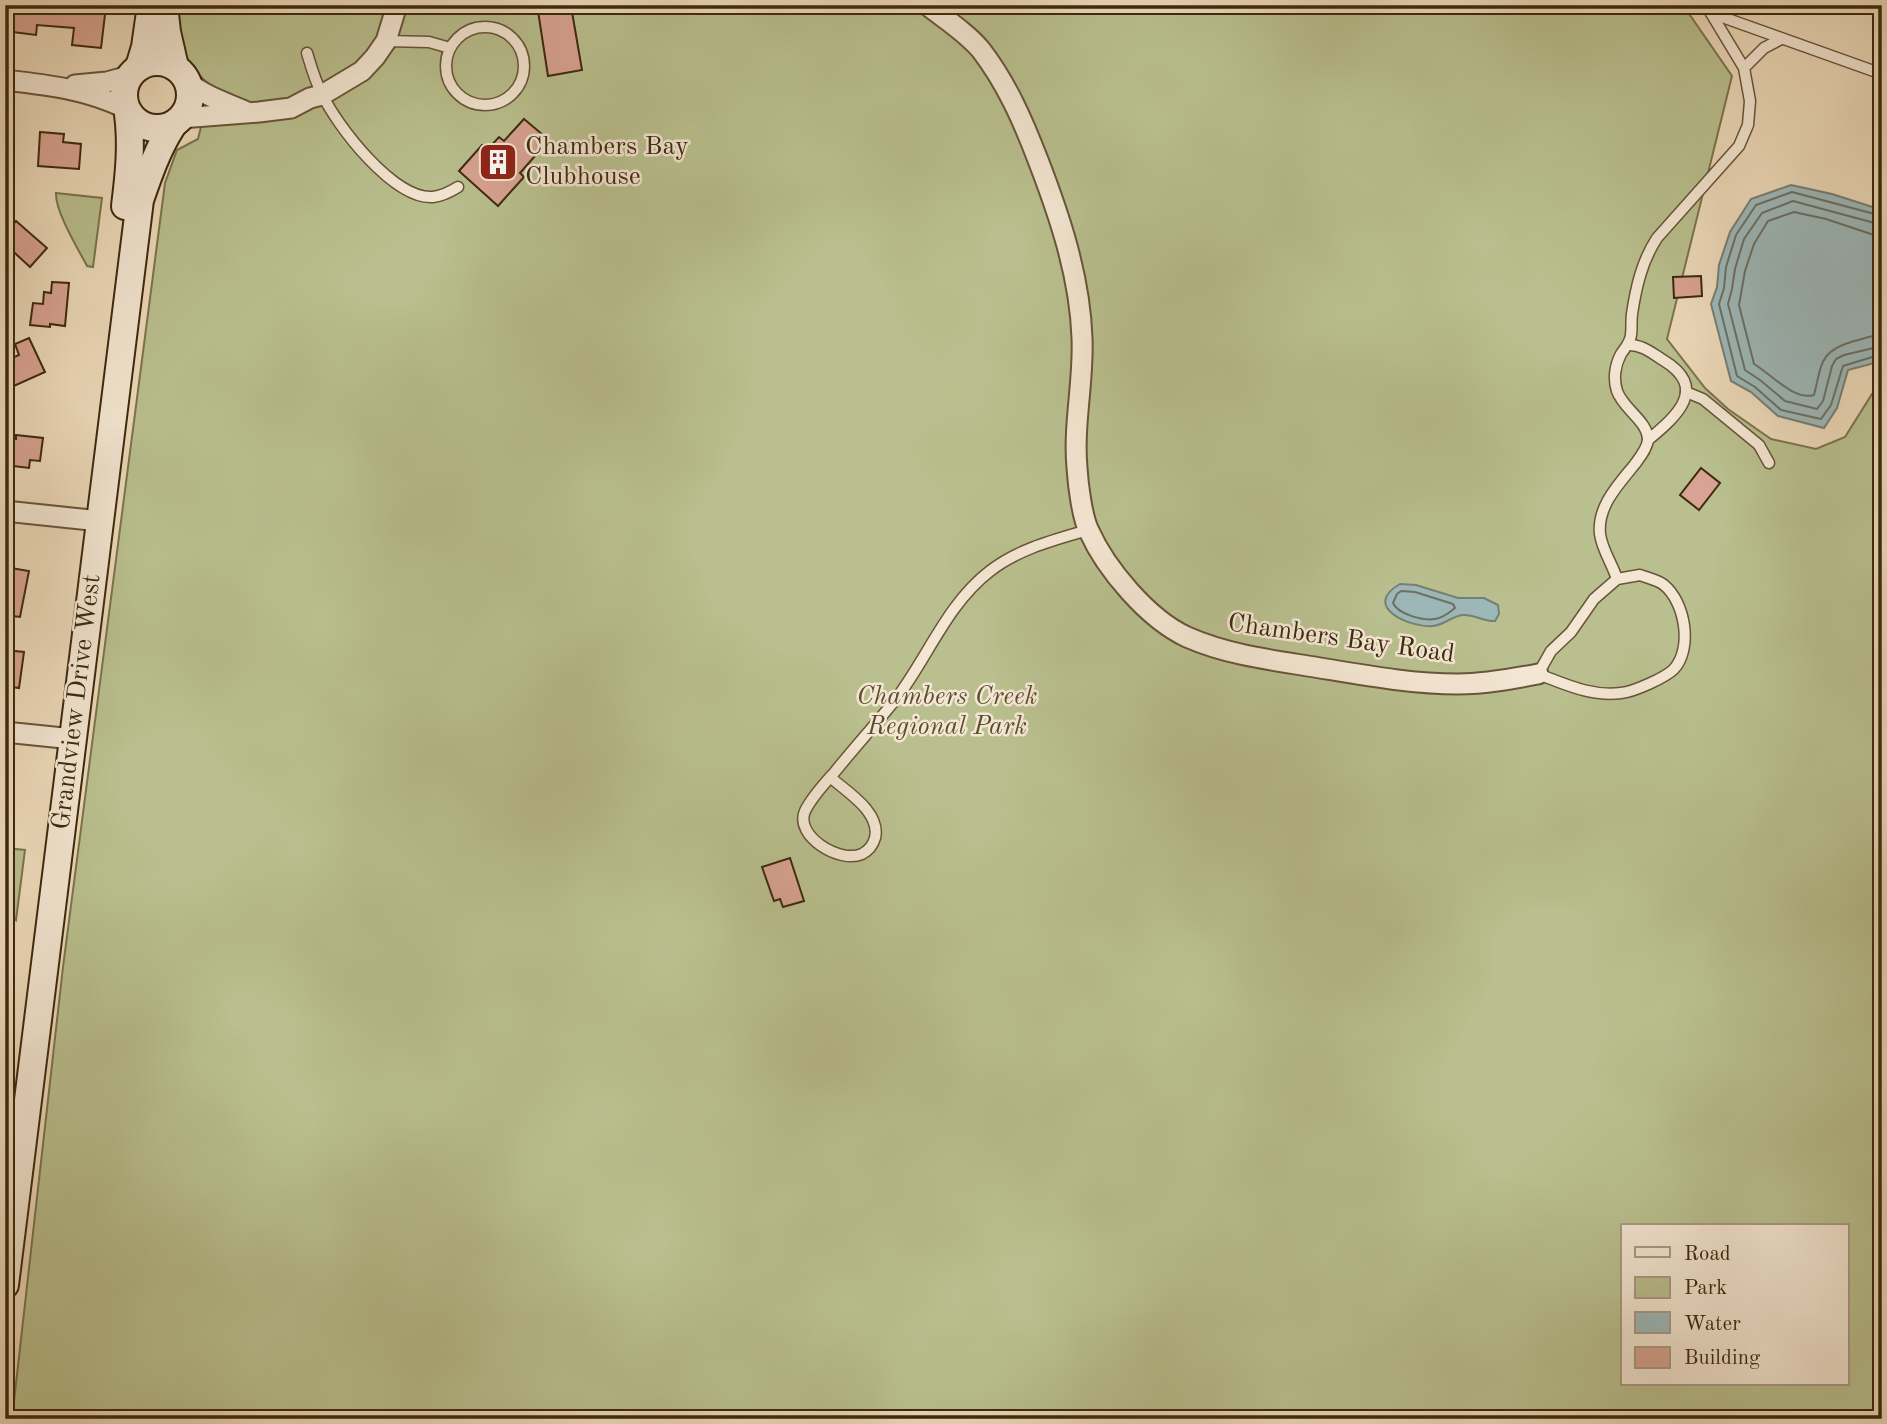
<svg xmlns="http://www.w3.org/2000/svg" width="1887" height="1424" font-family="'Old Standard TT',serif">
  <rect width="100%" height="100%" fill="#ecd9b9"/>
  <filter id="stains"><feTurbulence type="fractalNoise" baseFrequency=".00286" numOctaves="4"/><feColorMatrix values="0 0 0 0 .2 0 0 0 0 .09 0 0 0 0 .02 0 0 0 .5 -.17"/></filter>
  <radialGradient id="worn" r=".72"><stop offset=".6" stop-color="#630" stop-opacity="0"/><stop offset="1" stop-color="#630" stop-opacity=".3"/></radialGradient>
  <g fill="#b9bf8e" stroke="#7b744e" stroke-width="2" fill-rule="evenodd">
    <path d="M176,5H1683L1732,76L1667,339L1705,388L1728,409L1771,439L1816,449L1845,437L1872,394L1882,392V1419H12L63,967L165,183L177,150L198,139L211,86L187,64L177,34ZM1623,1226H1847V1384H1623Z"/>
    <path d="M56,193L102,198L93,267L87,266C78,249 55,211 56,193Z"/>
    <polygon points="5,848 25,850 16,920 5,906"/>
  </g>
  <g fill="#9db8b9" stroke="#777f75" stroke-width="2">
    <polygon points="1791,185 1832,194 1882,210 1882,361 1848,370 1837,408 1824,428 1778,416 1751,392 1731,381 1711,304 1717,287 1719,265 1730,232 1751,199"/>
    <path d="M1400,584L1416,585L1458,598H1484L1498,605L1499,614L1495,621C1483,622 1475,614 1463,615C1452,616 1444,625 1433,626C1409,628 1361,606 1400,584Z"/>
  </g>
  <g fill="none" stroke-linecap="round" stroke-linejoin="round">
    <g stroke="#6d7064" stroke-width="2">
      <polyline points="1882,216 1792,192 1756,205 1736,235 1726,267 1724,288 1719,304 1737,376 1755,387 1781,410 1821,419 1831,405 1843,366 1882,354"/>
      <polyline points="1882,225 1793,201 1762,213 1744,239 1735,269 1732,289 1728,304 1745,370 1760,380 1785,401 1817,409 1823,401 1832,366 1836,359 1844,355 1882,346"/>
      <path d="M1882,235H1874L1826,219L1794,212L1768,221L1754,244L1745,271L1739,305L1754,364C1771,374 1794,401 1814,395C1822,364 1819,351 1854,341C1863,339 1872,335 1882,335"/>
      <path d="M1401,591L1415,592L1453,604L1455,608C1449,613 1442,618 1435,619C1422,621 1398,614 1393,603L1397,594Z"/>
    </g>
  </g>
  <g fill="#d8a392" stroke="#3d290e" stroke-width="2">
    <polygon points="5,5 106,6 101,48 72,45 74,28 37,25 36,35 5,31"/>
    <polygon points="540,5 557,5 558,8 571,6 582,70 548,76 538,11 541,11"/>
    <polygon points="524,119 549,140 520,173 524,177 498,206 459,171 482,145 488,149 499,137 504,141"/>
    <polygon points="40,132 64,134 63,142 81,144 79,169 38,166"/>
    <polygon points="16,221 47,248 30,267 5,244 5,233"/>
    <polygon points="1701,276 1702,296 1674,298 1673,277"/>
    <polygon points="52,282 69,283 65,326 50,324 50,327 30,325 33,303 43,304 44,292 51,293"/>
    <polygon points="29,338 45,372 5,390 5,361 19,355 15,344"/>
    <polygon points="16,435 43,438 40,461 30,460 29,468 5,465 5,438 16,439"/>
    <polygon points="1701,468 1720,483 1699,510 1680,495"/>
    <polygon points="5,567 29,571 20,617 5,615"/>
    <polygon points="5,650 24,652 19,688 5,686"/>
    <polygon points="790,858 804,901 783,907 780,899 774,901 762,867"/>
  </g>
  <g fill="none" stroke-linecap="round" stroke-linejoin="round">
    <g stroke="#695539" stroke-width="13">
      <g id="lane">
        <polyline points="1711,13 1882,74"/>
        <circle cx="485" cy="66" r="39"/>
        <polyline points="386,41 429,42 450,48"/>
        <path d="M307,53C311,66 315,81 322,94C337,126 394,200 433,197C442,196 450,192 458,187"/>
        <polyline points="1744,68 1764,48 1781,39"/>
        <path d="M1628,345C1641,344 1652,353 1663,360C1709,388 1677,416 1648,440"/>
        <polyline points="1686,392 1703,399 1759,445 1769,463"/>
        <path d="M1640,575C1647,578 1658,580 1664,585C1685,602 1693,648 1674,669C1665,678 1633,692 1621,693C1591,697 1565,684 1538,674L1551,651L1571,632L1594,599L1617,579Z"/>
        <path d="M1617,579C1612,563 1602,550 1600,534C1597,506 1619,484 1635,464C1640,457 1647,449 1648,440C1648,421 1623,409 1617,391C1613,379 1615,365 1621,354C1625,348 1630,343 1631,335C1632,328 1631,321 1632,314C1636,287 1642,261 1657,238L1739,146L1748,125L1750,101L1744,68L1706,5"/>
        <path d="M830,777C847,792 881,812 875,838C873,845 868,851 862,854C840,864 794,836 805,811C812,797 824,784 834,773C854,748 876,724 896,699C928,657 947,604 990,571C1018,549 1054,540 1088,530"/>
      </g>
    </g>
    <g stroke="#695539" stroke-width="23">
      <g id="street">
        <path d="M927,5C945,19 967,33 981,50C1007,84 1023,121 1038,160C1060,217 1080,277 1082,338C1084,381 1073,424 1077,468C1078,484 1082,517 1089,531C1106,569 1148,619 1187,637C1223,653 1263,659 1302,665C1353,673 1406,684 1458,684C1485,684 1512,679 1538,674"/>
        <path d="M5,80C48,85 85,89 125,108"/>
        <path d="M188,82C204,96 227,103 247,112"/>
        <polyline points="75,85 107,82 129,76"/>
        <polyline points="181,118 259,112 291,108 310,98 322,95 362,71 375,57 386,41 397,5"/>
        <polyline points="5,511 100,521"/>
        <polyline points="5,732 73,739"/>
      </g>
    </g>
    <g stroke="#3d290e" stroke-width="30">
      <g id="secondary">
        <polyline points="164,5 167,32 175,67"/>
        <circle cx="157" cy="95" r="33"/>
        <polyline points="139,67 145,47 151,5"/>
        <path d="M125,206C129,174 132,145 128,114"/>
        <path d="M5,1285L140,200C149,174 158,148 173,125"/>
      </g>
    </g>
    <use href="#lane" stroke="#f3e6d2" stroke-width="10"/>
    <use href="#street" stroke="#f3e6d2" stroke-width="19"/>
    <use href="#secondary" stroke="#f3e6d2" stroke-width="26"/>
  </g>
  <defs>
    <g id="building-square" transform="scale(2.0125)"><rect x="-9" y="-9" width="18" height="18" rx="4" fill="#8f2418" stroke="#f3e6d2"/><path d="M-4-6H4V6H1V3H-1V6H-4ZM-2.5-4.3h1.7v1.8h-1.7ZM.8-4.3h1.7v1.8H.8ZM-2.5-1h1.7V.8h-1.7ZM.8-1h1.7V.8H.8Z" fill="#fff"/></g>
  </defs>
  <g fill-rule="evenodd">
    <use href="#building-square" x="498" y="162"/>
  </g>
  <g text-anchor="middle" dominant-baseline="central" stroke-width="5" stroke-linejoin="round" paint-order="stroke">
    <g font-size="26" fill="#3d290e" stroke="#f3e6d2" text-anchor="start">
      <text x="525" y="147">Chambers Bay<tspan x="525" dy="30">Clubhouse</tspan></text>
    </g>
    <g font-size="26" fill="#3d290e" stroke="#f3e6d2">
      <text transform="translate(1341 639) rotate(8)">Chambers Bay Road</text>
      <text transform="translate(77 702) rotate(-83)">Grandview Drive West</text>
    </g>
    <g font-size="26" font-style="italic" fill="#5c4e2e" stroke="#f3e6d2">
      <text x="947" y="697">Chambers Creek<tspan x="947" dy="30">Regional Park</tspan></text>
    </g>
  </g>
  <rect width="1887" height="1424" fill="none" stroke="#ecd9b9" stroke-width="28"/>
  <rect x="7" y="7" width="1873" height="1410" fill="none" stroke="#3d290e" stroke-width="3.5"/>
  <rect x="14" y="14" width="1859" height="1396" fill="none" stroke="#3d290e" stroke-width="2"/>
  <rect x="1621" y="1224" width="228" height="161" fill="#f3e6d2" stroke="#aa9a84" stroke-width="2"/>
  <rect x="1635" y="1247" width="35" height="10" fill="#f3e6d2" stroke="#aa9a84" stroke-width="2"/>
  <text x="1684" y="1260" font-size="21" fill="#3d290e">Road</text>
  <rect x="1635" y="1277" width="35" height="21" fill="#b9bf8e" stroke="#aa9a84" stroke-width="2"/>
  <text x="1684" y="1294" font-size="21" fill="#3d290e">Park</text>
  <rect x="1635" y="1312" width="35" height="21" fill="#9db8b9" stroke="#aa9a84" stroke-width="2"/>
  <text x="1684" y="1330" font-size="21" fill="#3d290e">Water</text>
  <rect x="1635" y="1347" width="35" height="21" fill="#d8a392" stroke="#aa9a84" stroke-width="2"/>
  <text x="1684" y="1364" font-size="21" fill="#3d290e">Building</text>
  <rect width="100%" height="100%" filter="url(#stains)"/>
  <rect width="100%" height="100%" fill="url(#worn)"/>
</svg>
